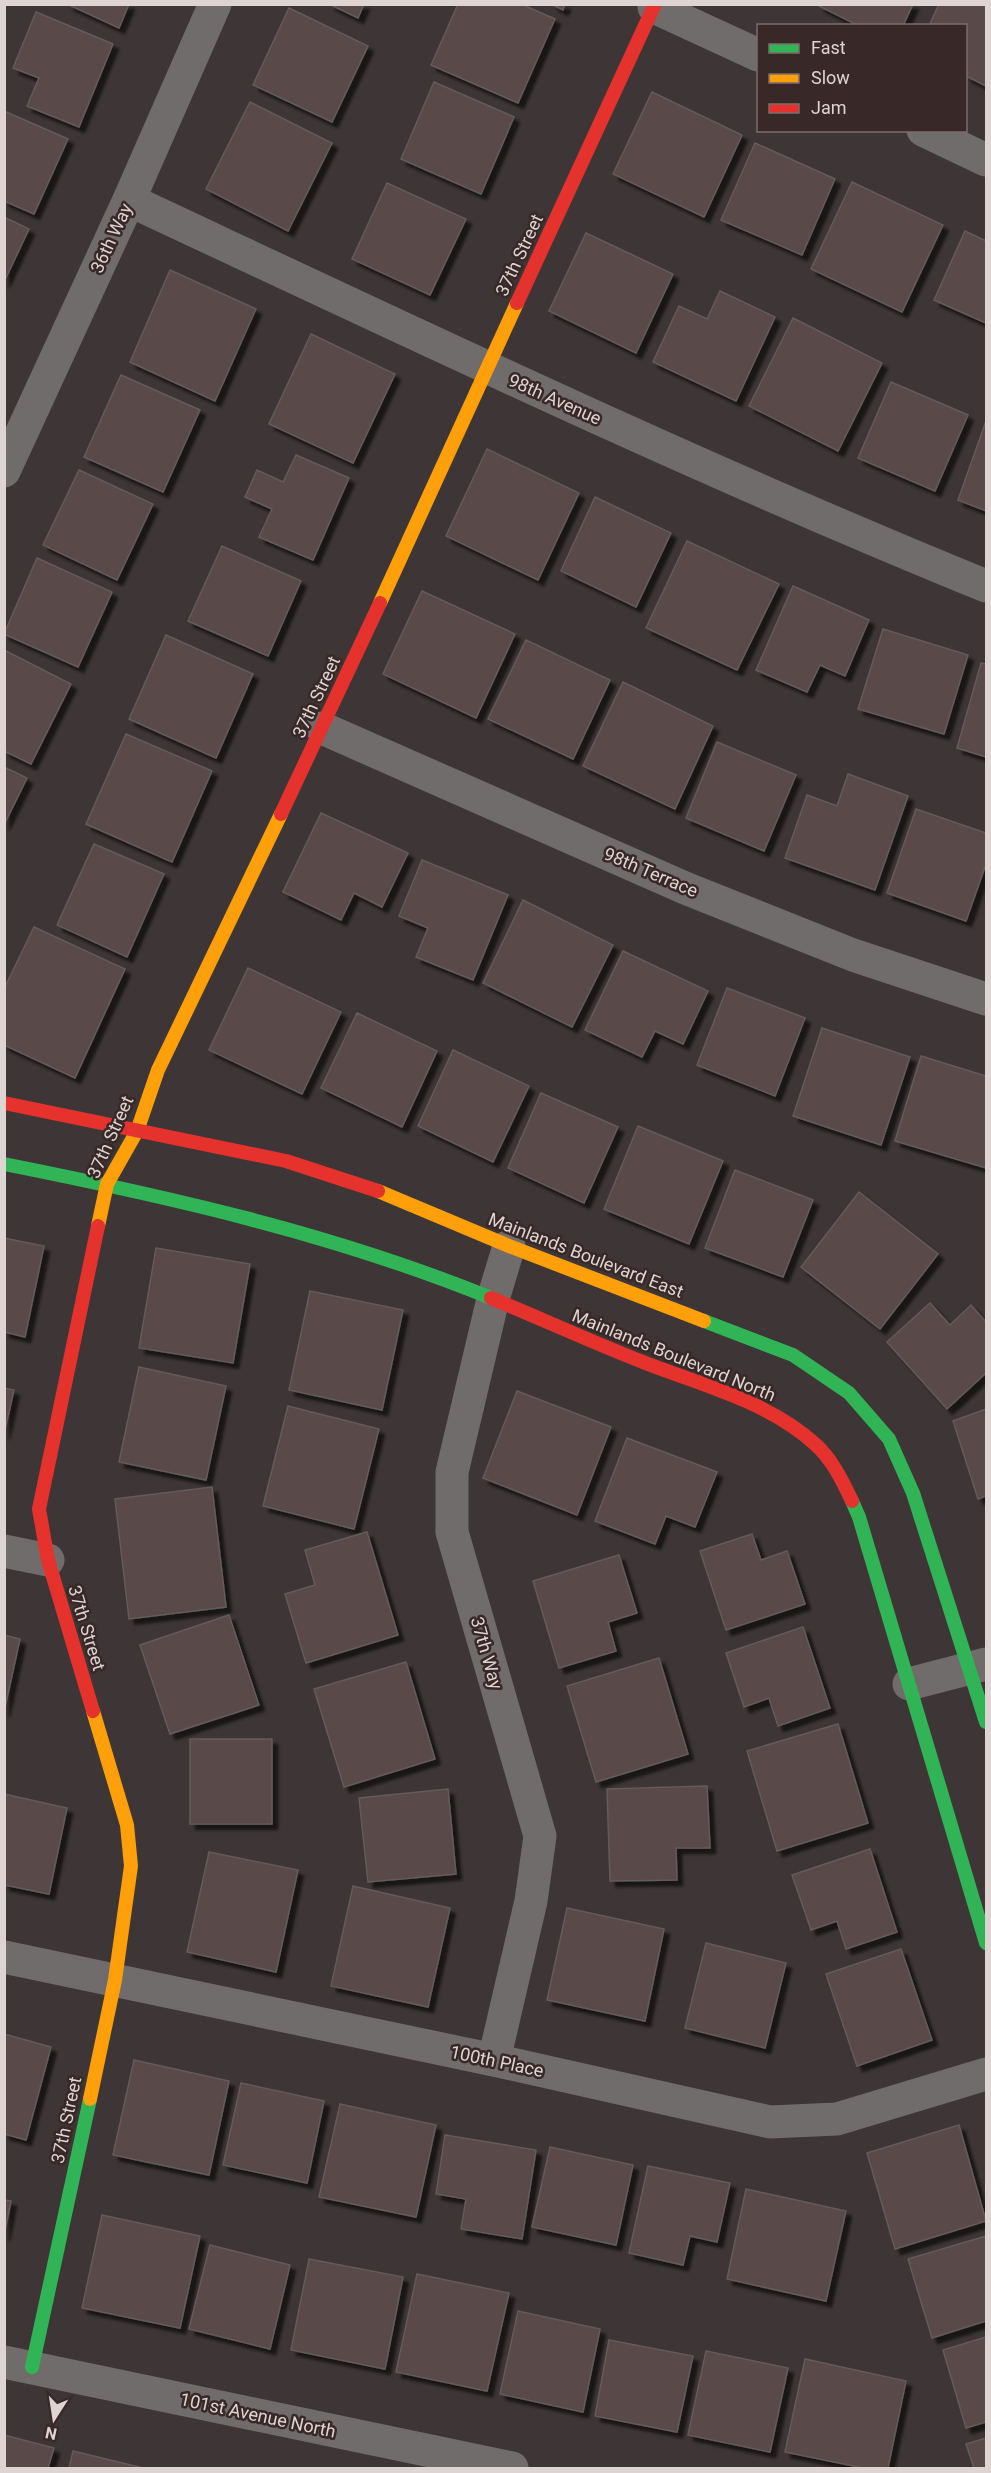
<svg xmlns="http://www.w3.org/2000/svg" width="991" height="2473" font-family="Roboto,sans-serif">
  <defs>
    <filter id="shadow"><feDropShadow dx="5.5" dy="5.5" stdDeviation="1.5" flood-color="#0009"/></filter>
  </defs>
  <rect width="100%" height="100%" fill="#3e3636"/>
  <g fill="#5a4848" stroke="#625b5a" stroke-width="1.5" filter="url(#shadow)">
    <polygon points="67,4 129,4 119,28"/>
    <polygon points="329,4 364,4 358,18"/>
    <polygon points="458,4 521,4 555,19 518,103 431,65"/>
    <polygon points="551,4 565,4 563,10"/>
    <polygon points="820,4 913,4 903,26 859,26 819,6"/>
    <polygon points="939,4 986,4 986,86 966,76 966,26 929,26"/>
    <polygon points="289,8 368,46 332,122 253,85"/>
    <polygon points="36,12 113,44 79,127 27,106 39,78 13,68"/>
    <polygon points="434,82 514,117 481,194 401,159"/>
    <polygon points="652,92 742,135 704,217 613,174"/>
    <polygon points="250,102 332,143 288,231 206,189"/>
    <polygon points="4,111 68,139 34,214 4,201"/>
    <polygon points="755,143 835,179 802,255 721,220"/>
    <polygon points="852,182 943,225 902,312 811,269"/>
    <polygon points="387,183 466,219 430,295 352,259"/>
    <polygon points="4,217 29,229 4,282"/>
    <polygon points="965,231 986,241 986,323 934,300"/>
    <polygon points="586,233 673,274 636,353 549,311"/>
    <polygon points="170,270 256,309 215,401 130,362"/>
    <polygon points="720,291 775,317 736,401 653,362 679,306 707,319"/>
    <polygon points="793,318 882,363 838,451 749,406"/>
    <polygon points="311,334 395,374 353,463 269,424"/>
    <polygon points="121,375 200,410 163,492 84,457"/>
    <polygon points="891,382 968,415 935,491 858,458"/>
    <polygon points="986,421 986,511 958,500"/>
    <polygon points="487,449 579,493 538,580 446,536"/>
    <polygon points="296,455 349,478 313,560 259,537 272,509 245,497 257,470 283,482"/>
    <polygon points="79,470 153,504 117,580 43,545"/>
    <polygon points="595,497 671,533 636,607 561,571"/>
    <polygon points="687,541 779,584 737,670 646,628"/>
    <polygon points="222,546 301,581 268,656 188,621"/>
    <polygon points="37,558 112,592 78,667 4,634"/>
    <polygon points="793,586 869,620 845,676 820,665 807,692 756,670"/>
    <polygon points="422,591 515,634 476,718 383,674"/>
    <polygon points="883,629 968,655 944,734 858,709"/>
    <polygon points="166,635 253,674 216,758 129,719"/>
    <polygon points="526,640 610,680 573,759 488,719"/>
    <polygon points="4,650 71,684 31,764 4,751"/>
    <polygon points="981,663 986,664 986,757 957,748"/>
    <polygon points="623,682 713,726 675,809 583,766"/>
    <polygon points="126,734 212,771 172,862 86,824"/>
    <polygon points="717,742 796,775 764,851 686,818"/>
    <polygon points="4,767 27,778 4,825"/>
    <polygon points="848,774 908,796 875,890 785,858 807,795 837,806"/>
    <polygon points="916,809 986,833 986,864 966,921 887,893"/>
    <polygon points="321,813 408,853 382,907 354,893 341,920 283,892"/>
    <polygon points="94,844 164,874 127,957 57,925"/>
    <polygon points="422,860 508,895 473,980 416,957 428,928 399,916"/>
    <polygon points="523,900 613,945 572,1027 483,983"/>
    <polygon points="34,927 125,969 75,1078 4,1045 4,989"/>
    <polygon points="623,951 708,991 683,1044 655,1031 642,1057 585,1030"/>
    <polygon points="248,968 341,1012 302,1094 209,1050"/>
    <polygon points="727,988 805,1018 775,1096 697,1065"/>
    <polygon points="357,1013 437,1051 402,1127 321,1088"/>
    <polygon points="822,1028 910,1057 881,1145 793,1116"/>
    <polygon points="453,1050 529,1086 493,1162 418,1126"/>
    <polygon points="921,1056 986,1076 986,1168 895,1141"/>
    <polygon points="541,1093 618,1127 584,1203 508,1168"/>
    <polygon points="638,1126 723,1161 689,1244 604,1209"/>
    <polygon points="735,1170 813,1200 783,1277 705,1248"/>
    <polygon points="859,1192 938,1254 880,1329 801,1267"/>
    <polygon points="4,1238 44,1246 25,1337 4,1332"/>
    <polygon points="156,1248 250,1264 233,1363 139,1348"/>
    <polygon points="310,1291 403,1310 382,1410 289,1390"/>
    <polygon points="930,1303 950,1325 971,1305 986,1322 986,1373 947,1409 887,1342"/>
    <polygon points="139,1367 226,1386 206,1480 119,1462"/>
    <polygon points="4,1388 14,1390 4,1434"/>
    <polygon points="517,1391 611,1427 577,1515 483,1478"/>
    <polygon points="288,1406 379,1429 354,1529 263,1506"/>
    <polygon points="986,1409 986,1496 978,1499 953,1421"/>
    <polygon points="627,1438 717,1472 695,1527 666,1516 655,1544 595,1521"/>
    <polygon points="212,1487 226,1607 129,1619 115,1499"/>
    <polygon points="367,1532 398,1635 306,1663 285,1594 315,1585 305,1550"/>
    <polygon points="752,1534 761,1560 787,1551 805,1604 726,1630 700,1551"/>
    <polygon points="619,1555 637,1613 608,1622 616,1651 559,1668 533,1581"/>
    <polygon points="229,1615 259,1705 170,1734 140,1645"/>
    <polygon points="803,1627 830,1708 778,1726 769,1698 744,1707 726,1653"/>
    <polygon points="4,1635 20,1639 4,1712"/>
    <polygon points="659,1658 688,1754 596,1782 567,1686"/>
    <polygon points="406,1662 435,1759 344,1787 314,1689"/>
    <polygon points="838,1724 868,1823 777,1851 747,1751"/>
    <rect x="190" y="1739" width="82" height="85"/>
    <polygon points="707,1786 710,1848 676,1848 677,1880 610,1881 607,1789"/>
    <polygon points="448,1789 456,1874 368,1882 359,1798"/>
    <polygon points="4,1794 67,1808 49,1894 4,1885"/>
    <polygon points="870,1849 897,1932 846,1949 837,1921 811,1930 792,1875"/>
    <polygon points="209,1852 298,1870 276,1972 187,1952"/>
    <polygon points="353,1886 450,1908 428,2007 331,1986"/>
    <polygon points="567,1908 664,1929 645,2021 547,2000"/>
    <polygon points="706,1943 786,1963 765,2048 685,2028"/>
    <polygon points="901,1949 932,2040 857,2066 826,1974"/>
    <polygon points="4,2034 51,2047 26,2140 4,2134"/>
    <polygon points="134,2060 229,2081 209,2175 113,2155"/>
    <polygon points="241,2083 324,2101 307,2183 223,2165"/>
    <polygon points="340,2104 436,2125 416,2217 319,2197"/>
    <polygon points="959,2125 986,2221 895,2249 867,2153"/>
    <polygon points="445,2135 536,2150 522,2239 461,2229 466,2199 436,2194"/>
    <polygon points="550,2147 633,2165 616,2245 532,2227"/>
    <polygon points="648,2166 730,2183 717,2242 690,2236 683,2265 629,2253"/>
    <polygon points="746,2189 846,2211 826,2301 727,2279"/>
    <polygon points="4,2200 11,2201 4,2236"/>
    <polygon points="102,2215 200,2236 180,2328 82,2308"/>
    <polygon points="986,2236 986,2321 932,2338 908,2259"/>
    <polygon points="210,2245 290,2265 270,2349 189,2329"/>
    <polygon points="309,2259 403,2277 385,2369 291,2350"/>
    <polygon points="417,2274 509,2293 487,2391 396,2372"/>
    <polygon points="518,2311 600,2329 583,2412 500,2394"/>
    <polygon points="986,2337 986,2422 966,2428 943,2350"/>
    <polygon points="609,2340 693,2356 677,2432 595,2416"/>
    <polygon points="706,2351 788,2368 770,2452 688,2435"/>
    <polygon points="805,2359 906,2381 888,2468 863,2468 785,2452"/>
    <polygon points="4,2435 54,2448 48,2468 4,2468"/>
    <polygon points="986,2438 986,2468 974,2468 966,2444"/>
    <polygon points="73,2451 143,2468 69,2468"/>
  </g>
  <g fill="none" stroke-linecap="round" stroke-linejoin="round">
    <g stroke="#716c6c" stroke-width="33">
      <polyline points="654,7 758,55"/>
      <polyline points="923,130 986,160"/>
      <path d="M129,200C413,333 696,468 986,586"/>
      <polyline points="4,471 129,200 215,4"/>
      <polyline points="322,728 685,888 853,955 986,999"/>
      <polyline points="4,1551 48,1560"/>
      <polyline points="909,1684 986,1664"/>
      <polyline points="4,1957 494,2060 770,2122 837,2119 986,2074"/>
      <polyline points="494,2060 531,1901 540,1836 452,1532 452,1472 493,1299 509,1246"/>
      <polyline points="4,2362 512,2468"/>
    </g>
    <g stroke="#30b455" stroke-width="14">
      <path d="M4,1164C170,1197 334,1234 491,1298"/>
      <polyline points="704,1321 793,1355 849,1393 889,1439 913,1493 986,1722"/>
      <polyline points="852,1501 859,1517 986,1943"/>
      <polyline points="32,2367 90,2099"/>
    </g>
    <g stroke="#ff9f0a" stroke-width="14">
      <polyline points="380,603 517,303"/>
      <polyline points="378,1191 509,1246 704,1321"/>
      <polyline points="98,1226 107,1184 137,1131 158,1070 281,814"/>
      <polyline points="90,2099 115,1980 131,1866 127,1825 93,1711"/>
    </g>
    <g stroke="#e5322d" stroke-width="14">
      <polyline points="517,303 655,4"/>
      <polyline points="281,814 380,603"/>
      <polyline points="4,1103 286,1161 378,1191"/>
      <path d="M491,1298C542,1319 592,1342 643,1362C701,1385 768,1401 815,1444C832,1459 842,1480 852,1501"/>
      <polyline points="93,1711 48,1560 39,1509 98,1226"/>
    </g>
  </g>
  <g text-anchor="middle" dominant-baseline="central" stroke-width="5" stroke-linejoin="round" paint-order="stroke">
    <g font-size="18" fill="#ded4d3" stroke="#382928">
      <text transform="translate(111 238) rotate(-65)">36th Way</text>
      <text transform="translate(519 255) rotate(-65)">37th Street</text>
      <text transform="translate(555 399) rotate(24)">98th Avenue</text>
      <text transform="translate(316 697) rotate(-65)">37th Street</text>
      <text transform="translate(651 872) rotate(23)">98th Terrace</text>
      <text transform="translate(110 1137) rotate(-66)">37th Street</text>
      <text transform="translate(586 1255) rotate(21)">Mainlands Boulevard East</text>
      <text transform="translate(674 1355) rotate(22)">Mainlands Boulevard North</text>
      <text transform="translate(87 1628) rotate(73)">37th Street</text>
      <text transform="translate(487 1653) rotate(74)">37th Way</text>
      <text transform="translate(497 2061) rotate(12)">100th Place</text>
      <text transform="translate(66 2120) rotate(-78)">37th Street</text>
      <text transform="translate(258 2415) rotate(12)">101st Avenue North</text>
    </g>
  </g>
  <rect width="991" height="2473" fill="none" stroke="#ded4d3" stroke-width="12"/>
  <rect x="757" y="24" width="210" height="108" fill="#382928" stroke="#7a6d6c" stroke-width="1.5"/>
  <rect x="769" y="44" width="30" height="9" fill="#30b455" stroke="#7a6d6c" stroke-width="1.5"/>
  <text x="811" y="54" font-size="18" fill="#ded4d3">Fast</text>
  <rect x="769" y="74" width="30" height="9" fill="#ff9f0a" stroke="#7a6d6c" stroke-width="1.5"/>
  <text x="811" y="84" font-size="18" fill="#ded4d3">Slow</text>
  <rect x="769" y="104" width="30" height="9" fill="#e5322d" stroke="#7a6d6c" stroke-width="1.5"/>
  <text x="811" y="114" font-size="18" fill="#ded4d3">Jam</text>
  <g transform="translate(54 2419) rotate(192)" stroke="#382928" stroke-width="4.5" paint-order="stroke">
  <path d="M0-4.5L10 22L0 15L-10 22Z" fill="#ded4d3"/>
  <text y="-9" font-size="16" font-weight="bold" text-anchor="middle" fill="#ded4d3">N</text>
  </g>
</svg>
